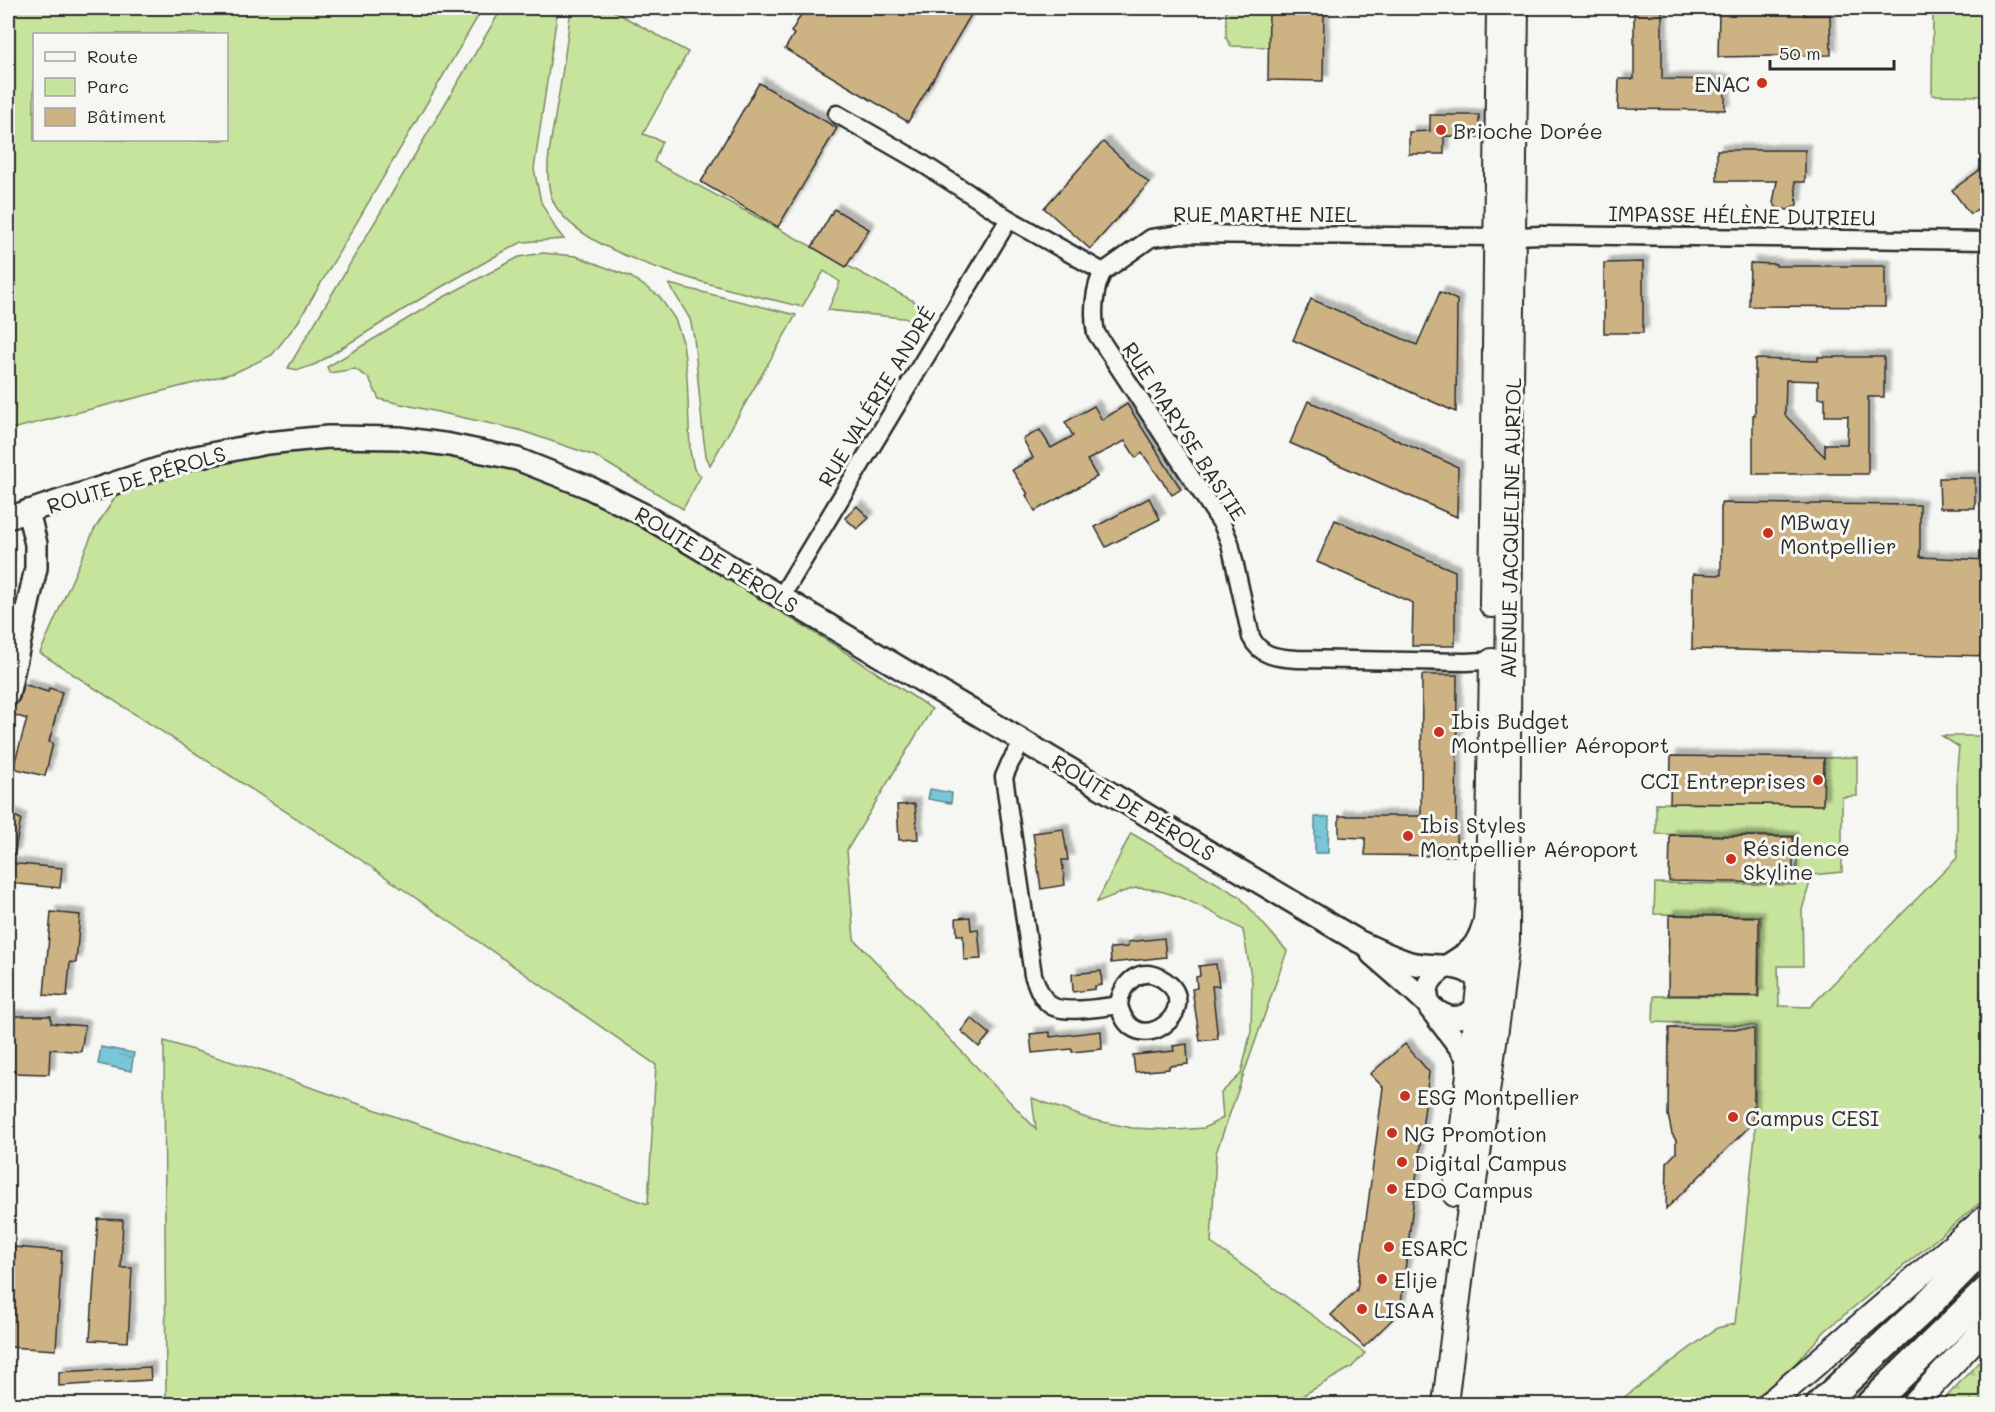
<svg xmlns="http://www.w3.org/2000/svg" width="1995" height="1412" font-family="Mali,sans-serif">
  <defs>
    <pattern id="forest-firs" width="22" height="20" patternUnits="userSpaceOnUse" patternTransform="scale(1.5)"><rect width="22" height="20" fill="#c7e49c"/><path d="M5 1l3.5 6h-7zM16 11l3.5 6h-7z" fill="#abc487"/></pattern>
    <pattern id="water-ripples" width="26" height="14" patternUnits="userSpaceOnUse" patternTransform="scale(1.5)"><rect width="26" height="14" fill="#7ac6d9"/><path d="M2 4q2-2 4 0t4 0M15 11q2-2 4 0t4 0" fill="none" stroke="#6aaaba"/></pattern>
    <filter id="shadow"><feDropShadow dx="5.5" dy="-5.5" stdDeviation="1.5" flood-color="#0004"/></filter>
  </defs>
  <rect width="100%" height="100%" fill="#f6f6f2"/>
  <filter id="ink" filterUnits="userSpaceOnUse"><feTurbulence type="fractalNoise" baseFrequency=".0167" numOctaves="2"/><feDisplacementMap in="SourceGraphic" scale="12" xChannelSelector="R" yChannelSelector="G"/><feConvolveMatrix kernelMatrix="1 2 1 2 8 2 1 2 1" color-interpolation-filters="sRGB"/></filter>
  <g filter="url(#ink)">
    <g fill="#c7e49c" stroke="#798864" stroke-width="1.5" fill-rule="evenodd">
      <path d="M8,8H483L298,322L272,355L234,373L8,430ZM34,34H226V140H34Z"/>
      <polygon points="502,8 558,8 534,169 541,202 556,229 564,239 522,242 501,253 422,298 316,364 299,370 288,368"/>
      <path d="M571,8H608L688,52L643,134L662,141L654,162L934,312L930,321L828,310L840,282L824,271L802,307C744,292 564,258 550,192C544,166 552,137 556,111C562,77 567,42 571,8Z"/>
      <polygon points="1226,8 1313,8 1313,10 1269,9 1269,47 1231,46 1226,38"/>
      <polygon points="1933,8 1987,8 1987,96 1932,95"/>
      <polygon points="543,253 576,256 631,277 659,296 675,319 683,342 687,376 690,451 694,469 701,476 683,509 595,456 519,430 379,399 369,378 355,369 330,373 327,367 442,298 519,257"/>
      <polygon points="669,284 796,315 710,465 706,456 703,434 694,337 690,319"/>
      <path d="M315,447L423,449L481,460L538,476L638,525L836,646L932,709L847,850L854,939L1036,1129L1032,1098L1089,1119L1132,1128L1177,1130L1204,1128L1223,1118L1221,1093L1241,1074L1251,1031L1252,982L1243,930C1214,913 1172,888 1137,888C1127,889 1108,898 1097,902L1131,833L1239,896L1287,951L1216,1153L1211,1243L1365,1353L1352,1367L1288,1404H226L223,1399L166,1401L164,1041L284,1078L648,1204L656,1065L358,858L40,653L94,530L117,494L212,459Z"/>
      <polygon points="1942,736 1987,736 1987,1197 1825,1331 1781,1379 1750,1404 1615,1404 1717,1328 1735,1324 1755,1135 1756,1026 1653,1022 1654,996 1759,997 1761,916 1654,914 1655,883 1796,885 1798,836 1656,834 1656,803 1823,805 1824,758 1857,757 1857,796 1842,797 1842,872 1812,875 1802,910 1803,966 1778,966 1779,1006 1810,1007 1957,858 1957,768 1959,747"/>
      <polygon points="1987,1259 1987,1275 1915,1350 1858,1404 1835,1404"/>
    </g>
    <polygon fill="url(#forest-firs)" stroke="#798864" stroke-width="1.5" points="1987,1353 1987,1392 1977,1404 1940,1404"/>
    <g fill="url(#water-ripples)" stroke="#5a8893" stroke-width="1.5">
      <polygon points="930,789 952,793 951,803 928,799"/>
      <polygon points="1315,817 1329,817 1328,853 1315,853"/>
      <polygon points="101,1047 134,1053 131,1071 98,1064"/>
    </g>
    <g fill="#cdb384" stroke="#2b2b2b" stroke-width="1.5" fill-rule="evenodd" filter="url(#shadow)">
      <polygon points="805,8 975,8 908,122 785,49 794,34 791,32"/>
      <polygon points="1634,8 1662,8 1662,79 1725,80 1725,110 1618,109 1619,79 1634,79"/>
      <polygon points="1269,9 1324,10 1323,81 1268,80"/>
      <polygon points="1719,11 1804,11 1804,15 1830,15 1831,55 1718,57"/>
      <polygon points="759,83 837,128 778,227 701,182"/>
      <polygon points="1430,115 1479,115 1479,137 1444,136 1444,154 1409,154 1409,132 1430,131"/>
      <polygon points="1103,142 1149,183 1090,249 1044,208"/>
      <polygon points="1717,150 1805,150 1805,182 1795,182 1797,205 1788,210 1777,208 1773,203 1777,181 1717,181"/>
      <polygon points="1988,164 1988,202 1970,214 1952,190"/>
      <polygon points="834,209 869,229 846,267 812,247"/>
      <polygon points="1643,262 1643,333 1604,333 1604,263"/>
      <polygon points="1750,263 1776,264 1776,266 1885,266 1885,307 1749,306"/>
      <polygon points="1440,292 1457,300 1456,412 1293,340 1311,299 1417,345"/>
      <path d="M1818,357H1884V397H1868V474H1753V415H1755V359L1818,361ZM1786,380L1818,381V398H1825V416H1848L1847,444H1825V457L1814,446L1785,415Z"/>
      <polygon points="1308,401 1458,467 1457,517 1290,443"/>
      <polygon points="1127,404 1181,489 1172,495 1142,453 1136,458 1125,441 1087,460 1097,477 1035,511 1026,495 1028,494 1012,470 1033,458 1023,439 1040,430 1051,448 1073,436 1065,422 1094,406 1102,420"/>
      <polygon points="1939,478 1975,478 1975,508 1940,508"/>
      <polygon points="1149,498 1160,519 1106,547 1095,527"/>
      <polygon points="1721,503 1920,505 1920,557 1988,560 1988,656 1692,649 1693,574 1721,575"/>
      <polygon points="857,506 869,518 857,529 845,518"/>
      <polygon points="1335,520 1455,571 1455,646 1412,646 1413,603 1317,562"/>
      <polygon points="1422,675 1457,675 1456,856 1365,855 1365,838 1339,837 1339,816 1421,816"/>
      <polygon points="23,684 48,692 49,688 62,692 49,742 53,743 45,776 13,768 27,719 11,714 13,706 20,698"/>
      <polygon points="1671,756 1824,758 1823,805 1670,803"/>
      <polygon points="915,804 918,839 899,840 897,805"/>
      <polygon points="8,813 21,819 14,855 8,854"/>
      <polygon points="1063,829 1068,860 1062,860 1065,885 1041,889 1033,833"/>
      <polygon points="1670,835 1793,837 1793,883 1669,881"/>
      <polygon points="8,863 62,868 60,888 8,883"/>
      <polygon points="51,912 80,915 76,963 70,962 67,997 44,995"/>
      <polygon points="1669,915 1759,917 1758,996 1668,995"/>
      <polygon points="970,917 971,930 978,929 981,959 964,960 963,935 957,935 956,918"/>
      <polygon points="1164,938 1166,957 1111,963 1110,948 1128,947 1128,942"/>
      <polygon points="1216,964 1219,986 1212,986 1218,1039 1200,1041 1192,989 1197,988 1196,977 1200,976 1199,966"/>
      <polygon points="1101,971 1102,985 1095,986 1095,989 1073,992 1072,974"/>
      <polygon points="8,1016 51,1016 51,1023 85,1026 81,1052 50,1049 49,1074 8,1073"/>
      <polygon points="971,1018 990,1034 979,1047 961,1031"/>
      <polygon points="1669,1028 1754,1029 1754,1092 1753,1123 1666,1209 1667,1162 1676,1153 1676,1140 1672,1134 1668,1115"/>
      <polygon points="1101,1031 1102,1049 1072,1052 1072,1049 1032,1053 1030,1034 1050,1032 1050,1037"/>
      <polygon points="1187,1044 1188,1064 1169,1066 1169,1069 1135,1072 1133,1055 1174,1051 1173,1046"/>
      <polygon points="1405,1044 1429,1072 1400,1312 1364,1347 1331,1315 1357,1290 1383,1087 1370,1074"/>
      <polygon points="98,1219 123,1220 121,1268 132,1268 128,1342 90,1340"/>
      <polygon points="14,1247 62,1251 56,1350 8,1347"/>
      <polygon points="150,1367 151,1380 59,1386 59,1372"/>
    </g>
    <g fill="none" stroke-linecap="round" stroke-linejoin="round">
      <g stroke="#2b2b2b" stroke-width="21">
        <g id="minor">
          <polyline points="837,114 917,160 1009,219 1103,272"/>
          <polyline points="781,597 1009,219"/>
          <path d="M1502,660L1466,662L1297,659C1277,658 1260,656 1251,637L1230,543L1222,524L1096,333C1092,315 1094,287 1103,272L1151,238L1182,234L1496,237L1541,235L1988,241"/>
          <path d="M1023,741L1010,763L1004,777L1033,975C1037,985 1040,997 1049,1004C1061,1015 1103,1007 1119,1005C1121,982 1142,964 1164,980C1207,1009 1133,1065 1119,1005"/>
        </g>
      </g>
      <g stroke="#2b2b2b" stroke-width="26">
        <g id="tertiary">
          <path d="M8,518L191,458L267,443L328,437L399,438L450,445L517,459L588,487L642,514L1358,941C1375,949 1392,957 1410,963C1439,970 1474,957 1486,995"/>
          <polyline points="8,695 36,568 36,544 28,511"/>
          <path d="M1372,954C1385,965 1398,977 1411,988C1437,1012 1452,1034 1485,1000"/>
          <path d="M1469,1074L1466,1055L1430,1008C1416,973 1451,968 1471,949C1478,942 1481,933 1484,924"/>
        </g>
      </g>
      <g stroke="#2b2b2b" stroke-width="28">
        <g id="secondary">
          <polyline points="1492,605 1499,8"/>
          <polyline points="1455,1194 1484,945 1488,895 1492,661"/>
          <polyline points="1445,1404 1462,1265 1499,1008 1507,940 1509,532 1516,8"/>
          <polyline points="1769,1404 1988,1216"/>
          <polyline points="1914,1404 1988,1325"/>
        </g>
      </g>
      <g stroke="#2b2b2b" stroke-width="33">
        <g id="trunk">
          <polyline points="1821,1404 1926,1306 1988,1243"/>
          <polyline points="1871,1404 1988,1290"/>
        </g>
      </g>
      <use href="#minor" stroke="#f6f6f2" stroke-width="16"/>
      <use href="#tertiary" stroke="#f6f6f2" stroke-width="21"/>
      <use href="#secondary" stroke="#f6f6f2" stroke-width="24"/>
      <use href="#trunk" stroke="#f6f6f2" stroke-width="28"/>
    </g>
  </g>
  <g fill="#c8321e" stroke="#f6f6f2" stroke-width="2">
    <circle cx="1762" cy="83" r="6"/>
    <circle cx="1441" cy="130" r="6"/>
    <circle cx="1768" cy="533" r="6"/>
    <circle cx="1439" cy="732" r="6"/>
    <circle cx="1818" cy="780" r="6"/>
    <circle cx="1408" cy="836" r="6"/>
    <circle cx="1731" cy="859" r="6"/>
    <circle cx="1405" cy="1096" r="6"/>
    <circle cx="1733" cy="1117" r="6"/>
    <circle cx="1392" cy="1133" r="6"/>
    <circle cx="1402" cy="1162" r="6"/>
    <circle cx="1392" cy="1189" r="6"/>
    <circle cx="1389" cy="1247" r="6"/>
    <circle cx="1382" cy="1279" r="6"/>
    <circle cx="1362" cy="1309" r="6"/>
  </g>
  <g text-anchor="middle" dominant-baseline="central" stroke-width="6" stroke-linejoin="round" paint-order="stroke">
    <g font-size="21" fill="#2b2b2b" stroke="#f6f6f2" text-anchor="start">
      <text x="1750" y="83" text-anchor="end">ENAC</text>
      <text x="1453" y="130">Brioche Dorée</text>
      <text x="1780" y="521">MBway<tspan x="1780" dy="24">Montpellier</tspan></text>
      <text x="1451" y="720">Ibis Budget<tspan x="1451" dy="24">Montpellier Aéroport</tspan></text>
      <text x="1806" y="780" text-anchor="end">CCI Entreprises</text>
      <text x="1420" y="824">Ibis Styles<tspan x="1420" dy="24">Montpellier Aéroport</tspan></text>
      <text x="1743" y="847">Résidence<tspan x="1743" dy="24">Skyline</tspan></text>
      <text x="1417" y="1096">ESG Montpellier</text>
      <text x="1745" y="1117">Campus CESI</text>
      <text x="1404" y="1133">NG Promotion</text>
      <text x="1414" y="1162">Digital Campus</text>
      <text x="1404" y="1189">EDO Campus</text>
      <text x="1401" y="1247">ESARC</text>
      <text x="1394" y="1279">Elije</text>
      <text x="1374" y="1309">LISAA</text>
    </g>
    <g font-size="21" fill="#2b2b2b" stroke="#f6f6f2">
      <text x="1265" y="213">RUE MARTHE NIEL</text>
      <text transform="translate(1742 215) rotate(1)">IMPASSE HÉLÈNE DUTRIEU</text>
      <text transform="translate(876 396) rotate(-59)">RUE VALÉRIE ANDRÉ</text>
      <text transform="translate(1185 431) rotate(57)">RUE MARYSE BASTIE</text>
      <text transform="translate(136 479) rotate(-17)">ROUTE DE PÉROLS</text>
      <text transform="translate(1510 528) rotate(-89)">AVENUE JACQUELINE AURIOL</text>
      <text transform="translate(717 559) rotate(31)">ROUTE DE PÉROLS</text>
      <text transform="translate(1134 807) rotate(31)">ROUTE DE PÉROLS</text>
    </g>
  </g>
  <rect width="1995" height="1412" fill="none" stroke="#f6f6f2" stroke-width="30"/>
  <rect x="15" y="15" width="1965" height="1382" fill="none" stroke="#2b2b2b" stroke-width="2" filter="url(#ink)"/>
  <rect x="33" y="33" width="195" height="108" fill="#f6f6f2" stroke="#a5a5a2" stroke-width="1.5"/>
  <rect x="45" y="52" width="30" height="9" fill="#f6f6f2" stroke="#a5a5a2" stroke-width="1.5"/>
  <text x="87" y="63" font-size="18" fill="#2b2b2b">Route</text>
  <rect x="45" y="78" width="30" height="18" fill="#c7e49c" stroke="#a5a5a2" stroke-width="1.5"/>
  <text x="87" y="93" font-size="18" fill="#2b2b2b">Parc</text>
  <rect x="45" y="108" width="30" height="18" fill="#cdb384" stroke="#a5a5a2" stroke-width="1.5"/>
  <text x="87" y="123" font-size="18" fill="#2b2b2b">Bâtiment</text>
  <path d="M1770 60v9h124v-9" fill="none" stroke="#2b2b2b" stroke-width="3"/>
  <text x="1779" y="60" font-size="18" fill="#2b2b2b" stroke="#f6f6f2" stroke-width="4.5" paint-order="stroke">50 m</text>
</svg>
